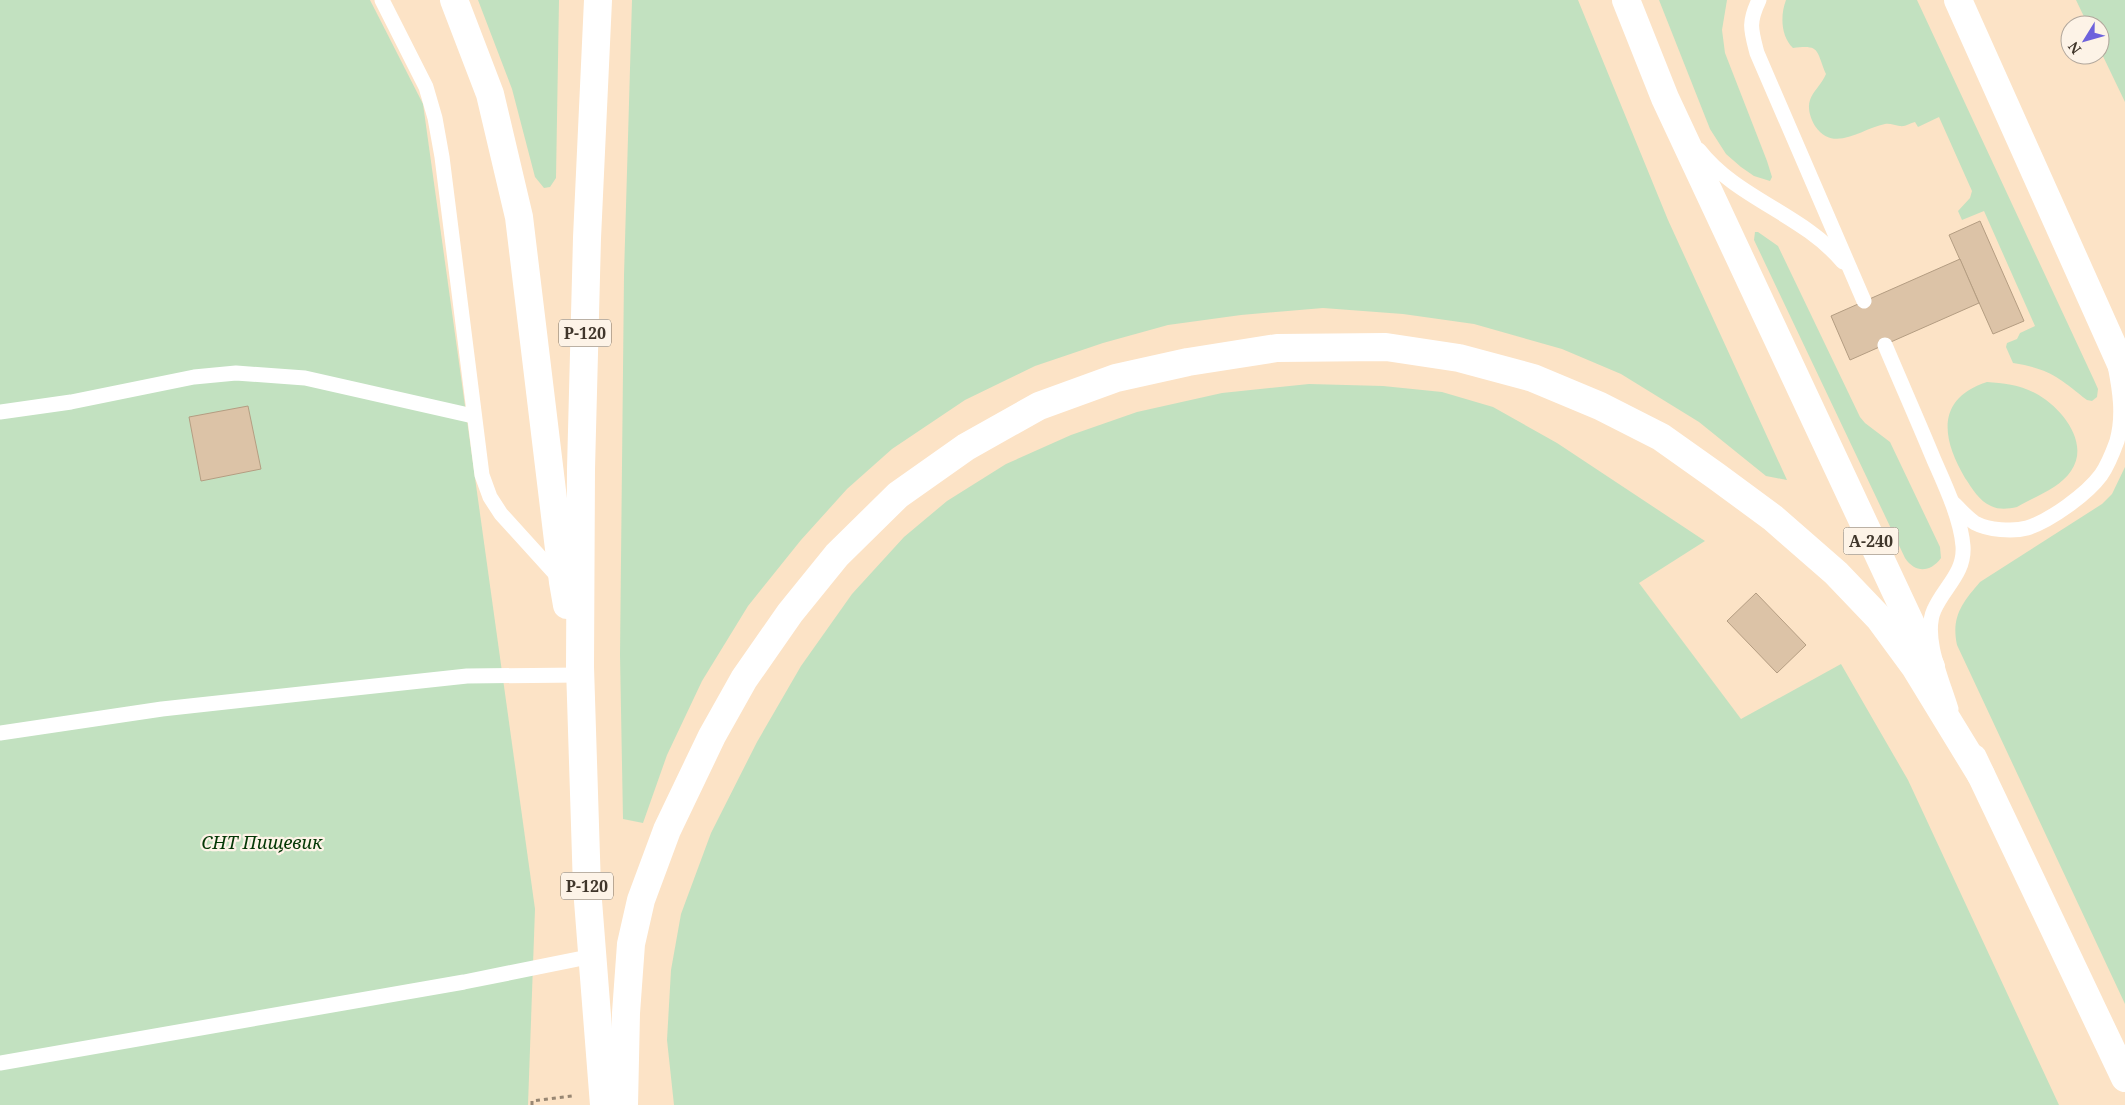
<svg xmlns="http://www.w3.org/2000/svg" width="2125" height="1105" font-family="'Noto Serif',serif">
  <rect width="100%" height="100%" fill="#fce3c6"/>
  <g fill="#c2e1c0">
    <polygon points="0,0 370,0 423,104 535,909 528,1105 0,1105"/>
    <polygon points="478,0 559,0 556,178 550,187 544,188 535,177 512,89"/>
    <polygon points="632,0 1578,0 1668,220 1787,480 1766,476 1699,422 1621,374 1562,349 1474,324 1403,314 1323,308 1241,315 1168,325 1103,343 1035,366 965,400 892,449 847,489 801,540 748,606 702,681 667,755 643,823 623,819 620,655 624,275"/>
    <polygon points="1659,0 1727,0 1722,30 1725,53 1767,161 1772,177 1770,181 1754,176 1741,167 1726,154 1710,129"/>
    <path d="M1786,0H1917L2094,380L2098,389L2097,397L2092,401L2087,400C2059,378 2051,369 2013,363L2006,347L2007,343L2017,339L2020,333L2035,326L1984,211L1962,220L1958,211L1970,198L1972,191L1939,117L1918,127L1915,122C1910,123 1905,127 1900,126C1896,126 1890,123 1885,124C1862,128 1834,154 1815,126C1811,119 1807,109 1810,100C1813,91 1822,84 1826,74C1816,51 1821,44 1793,48C1781,36 1780,16 1786,0Z"/>
    <polygon points="2076,0 2125,0 2125,102 2100,50 2100,25 2088,25"/>
    <path d="M1755,232H1758L1778,246L1860,417L1865,423L1890,442L1940,547L1941,558C1930,573 1915,573 1905,558L1754,240Z"/>
    <path d="M1987,382C2003,383 2020,385 2035,393C2060,406 2091,442 2071,471C2060,488 2034,497 2017,507C2008,509 1999,510 1991,506C1979,501 1972,488 1965,478C1942,439 1935,399 1987,382Z"/>
    <polygon points="1309,384 1383,386 1442,392 1493,407 1557,443 1705,541 1639,583 1741,719 1841,664 1908,780 2059,1105 674,1105 667,1040 671,970 681,914 711,833 757,742 801,666 852,594 904,537 947,501 1006,464 1071,435 1137,412 1222,393"/>
    <path d="M2125,467V1004L1957,645C1951,617 1962,603 1980,582L2102,504L2112,494Z"/>
  </g>
  <g fill="#dcc3a7" stroke="#b49d82">
    <polygon points="1980,221 2024,321 1993,334 1949,235"/>
    <polygon points="1960,259 1979,303 1850,360 1831,316"/>
    <polygon points="248,406 261,469 201,481 189,417"/>
    <polygon points="1756,593 1806,645 1777,673 1727,621"/>
  </g>
  <g fill="none" stroke-linecap="round" stroke-linejoin="round">
    <polyline stroke="#988773" stroke-width="3" stroke-dasharray="4 4" stroke-linecap="butt" points="532,1105 532,1101 572,1096"/>
    <g stroke="#fff" stroke-width="15">
      <polyline points="382,0 426,87 435,118 442,157 482,475 490,497 501,514 560,579"/>
      <path d="M1759,0C1748,23 1751,30 1757,53L1864,301"/>
      <path d="M1699,150C1737,199 1803,214 1843,262"/>
      <path d="M1885,345C1901,383 1918,421 1934,460C1945,485 1961,519 1963,546C1965,573 1944,587 1934,610C1922,637 1943,682 1951,709"/>
      <polyline points="0,412 71,402 194,377 236,373 305,378 473,416"/>
      <path d="M1952,502C1959,508 1967,518 1975,523C1988,530 2013,532 2027,528C2050,521 2087,494 2101,475C2108,465 2113,452 2117,441C2124,415 2120,391 2115,365"/>
      <polyline points="0,733 162,709 467,676 580,675"/>
      <polyline points="0,1063 464,982 593,956"/>
    </g>
    <g stroke="#fff" stroke-width="28">
      <polyline points="454,0 490,94 519,217 563,582 567,605"/>
      <polyline points="598,0 587,238 581,469 580,667 587,888 604,1105"/>
      <polyline points="1626,0 1665,98 1931,667"/>
      <polyline points="1958,0 2125,373"/>
      <polyline points="1973,758 2125,1078"/>
      <polyline points="624,1105 626,1013 631,944 641,900 667,830 712,736 744,679 790,613 837,555 898,495 966,447 1039,406 1116,378 1188,362 1277,348 1386,347 1459,358 1533,378 1600,406 1661,437 1716,476 1773,518 1836,573 1879,618 1915,667 1981,775"/>
    </g>
  </g>
  <g text-anchor="middle" dominant-baseline="central" stroke-width="4.5" stroke-linejoin="round" paint-order="stroke">
    <g fill="#fdf3e7" stroke="#796f63" stroke-width="1">
      <rect x="559" y="319.5" width="52" height="27" rx="4"/>
      <rect x="1843.5" y="527.5" width="55" height="27" rx="4"/>
      <rect x="561" y="872.5" width="52" height="27" rx="4"/>
    </g>
    <g font-size="16" font-weight="bold" fill="#40362b">
      <text x="585" y="333">Р-120</text>
      <text x="1871" y="541">А-240</text>
      <text x="587" y="886">Р-120</text>
    </g>
    <g font-size="18" font-style="italic" fill="#043806" stroke="#fdf3e7">
      <text x="262" y="842">СНТ Пищевик</text>
    </g>
  </g>
  <g transform="translate(2085 40) rotate(233)"><circle r="24" fill="#fdf3e7" stroke="#b1a79c"/>
  <path d="M0-4L9 19L0 12L-9 19Z" fill="#6e62dc"/>
  <text y="-8" font-size="14" font-weight="bold" text-anchor="middle" fill="#40362b">N</text>
  </g>
</svg>
